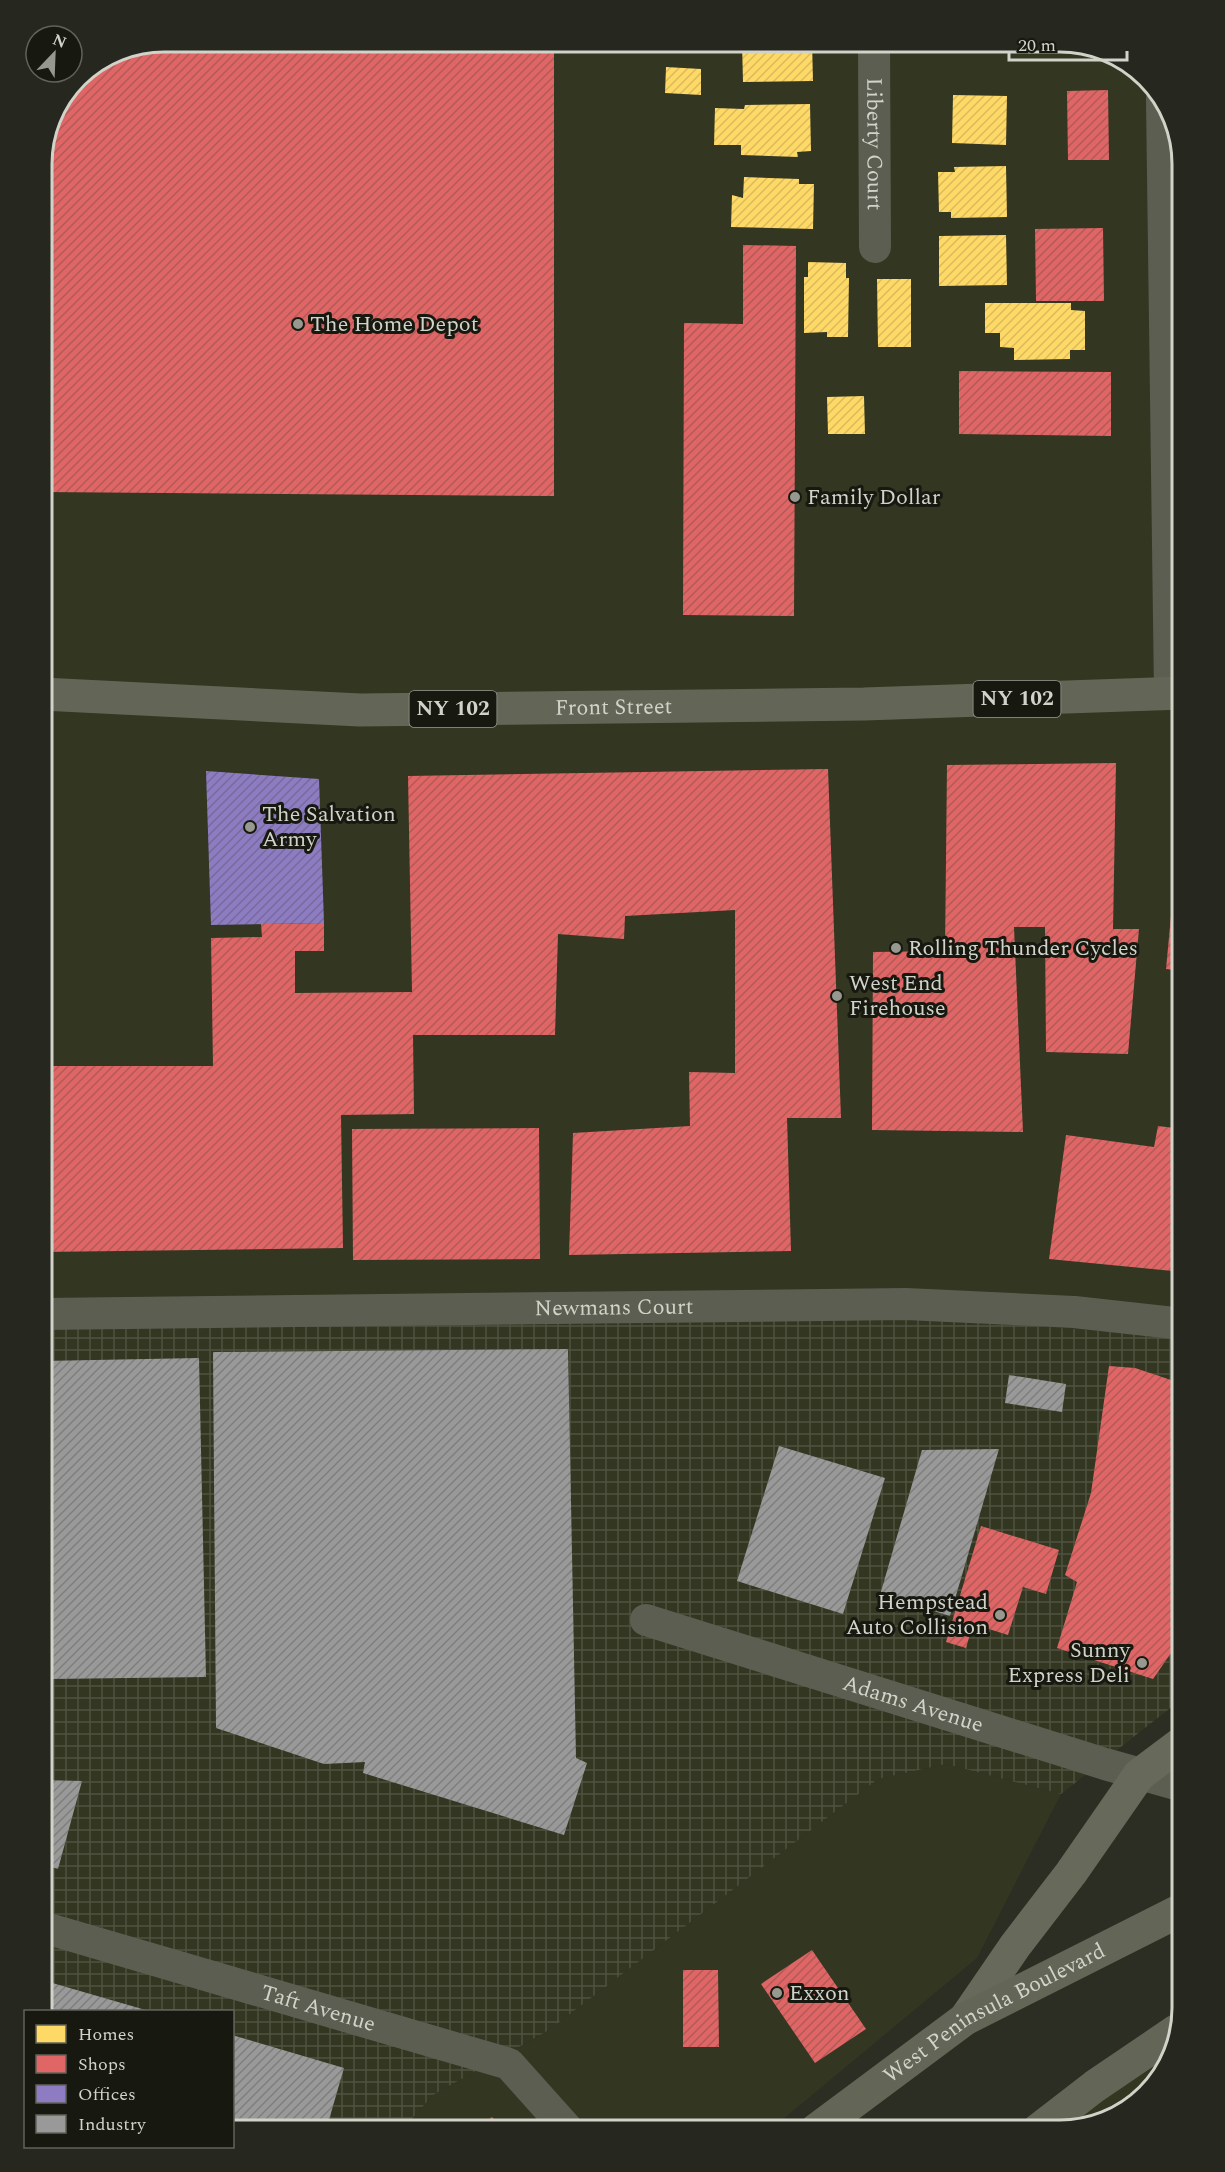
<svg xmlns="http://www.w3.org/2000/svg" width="1225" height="2172" font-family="Spectral,serif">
  <defs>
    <pattern id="industrial-grid" width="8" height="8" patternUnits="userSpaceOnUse" patternTransform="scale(1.5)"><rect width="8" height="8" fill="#333621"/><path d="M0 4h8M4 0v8" fill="none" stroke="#505240"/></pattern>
    <pattern id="homes-hatch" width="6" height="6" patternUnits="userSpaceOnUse" patternTransform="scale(1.5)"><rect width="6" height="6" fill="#ffd966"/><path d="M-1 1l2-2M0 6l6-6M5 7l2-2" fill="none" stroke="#d9ba5e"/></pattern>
    <pattern id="shops-hatch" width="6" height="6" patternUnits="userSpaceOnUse" patternTransform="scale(1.5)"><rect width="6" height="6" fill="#e06666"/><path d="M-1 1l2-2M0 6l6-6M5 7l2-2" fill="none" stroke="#b05a59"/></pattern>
    <pattern id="offices-hatch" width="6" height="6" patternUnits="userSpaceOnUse" patternTransform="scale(1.5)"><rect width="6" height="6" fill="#8e7cc3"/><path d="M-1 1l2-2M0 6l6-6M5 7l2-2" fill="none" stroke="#766a9a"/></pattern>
    <pattern id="industry-hatch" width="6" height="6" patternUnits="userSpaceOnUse" patternTransform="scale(1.5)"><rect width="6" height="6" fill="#999"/><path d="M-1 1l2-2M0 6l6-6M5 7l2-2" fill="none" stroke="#7e7e7d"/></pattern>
  </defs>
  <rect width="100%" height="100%" fill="#2c2e24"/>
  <g fill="#333621">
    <polygon points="165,42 1069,42 1129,63 1171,111 1183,165 1183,1338 42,1322 42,157 51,117 78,78 118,51"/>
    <polygon points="946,1764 1061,1794 977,1958 770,2130 402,2130 433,2095 549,2030 878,1779"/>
    <polygon points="1170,2052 1163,2075 1114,2118 1059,2130"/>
  </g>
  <polygon fill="url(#industrial-grid)" points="923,1317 1183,1338 1183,1698 1061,1794 946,1764 878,1779 549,2030 433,2095 402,2130 233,2130 232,2012 43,2011 42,1322"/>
  <g fill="url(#homes-hatch)">
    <polygon points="742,42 812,42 813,81 743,82"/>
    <polygon points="666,67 701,69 701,95 665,93"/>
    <polygon points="953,95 1007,96 1006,145 952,143"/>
    <polygon points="810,104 811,151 797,152 798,157 741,155 741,145 714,145 715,108 744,109 745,105"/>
    <polygon points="1006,166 1007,217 951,218 951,212 939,212 938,172 955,172 954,167"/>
    <polygon points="744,177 799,179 799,184 814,184 813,229 731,227 732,195 743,198"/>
    <polygon points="1006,235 1007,285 939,286 939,236"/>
    <polygon points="808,262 846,263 846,278 849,278 848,337 827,337 827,332 804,333 804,277 808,277"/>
    <polygon points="877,279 911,279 911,347 878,347"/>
    <polygon points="985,303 1071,303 1071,310 1085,311 1085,350 1070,350 1070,359 1014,360 1014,348 1000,347 1000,333 985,333"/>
    <polygon points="864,396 865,434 828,434 827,397"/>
  </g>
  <g fill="url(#shops-hatch)">
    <polygon points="164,42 267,42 267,47 294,47 294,42 434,42 434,44 466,42 554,43 554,496 42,492 42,157 51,117 78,78 118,51"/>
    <polygon points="1108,90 1109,160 1068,160 1067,91"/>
    <polygon points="1103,228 1104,301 1036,301 1035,229"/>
    <polygon points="743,245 796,246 794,616 683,615 684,323 743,324"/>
    <polygon points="959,371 1111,372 1111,436 959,434"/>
    <polygon points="1116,763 1113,929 1139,929 1128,1054 1046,1052 1045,927 1014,927 1023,1132 872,1130 873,952 945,951 947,765"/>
    <polygon points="828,769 841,1118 787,1118 791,1251 569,1255 573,1133 690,1126 689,1072 735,1073 735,910 625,916 624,939 558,934 555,1035 413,1035 414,1114 341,1115 343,1248 42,1252 42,1066 213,1066 211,938 262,937 261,924 324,923 324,951 295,951 295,993 412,992 408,776"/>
    <polygon points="1181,810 1183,810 1183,971 1166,969"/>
    <polygon points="1158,1126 1183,1129 1183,1272 1049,1259 1066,1135 1154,1147"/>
    <polygon points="539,1128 540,1259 353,1260 352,1129"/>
    <polygon points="1109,1366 1135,1368 1183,1384 1183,1636 1153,1679 1057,1648 1077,1582 1065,1575 1091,1493"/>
    <polygon points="981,1526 1059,1550 1046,1594 1023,1587 1008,1635 973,1624 966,1648 946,1642"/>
    <polygon points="812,1950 866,2029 815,2063 761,1984"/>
    <polygon points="683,1970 718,1970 719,2047 683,2047"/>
    <polygon points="492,2117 503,2130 475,2130"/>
  </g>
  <polygon fill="url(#offices-hatch)" points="206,771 319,779 324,923 211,925"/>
  <g fill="url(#industry-hatch)">
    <polygon points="568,1349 576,1758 587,1763 564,1835 363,1773 365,1762 324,1764 216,1728 213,1352"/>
    <polygon points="199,1358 206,1677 51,1679 46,1467 42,1467 42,1361"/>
    <polygon points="1009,1375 1066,1384 1062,1412 1005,1403"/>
    <polygon points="779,1446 885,1478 843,1614 737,1581"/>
    <polygon points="999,1449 950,1616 880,1595 922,1450"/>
    <polygon points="42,1780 82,1781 58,1869 42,1864"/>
    <polygon points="42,1980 149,2011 148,2012 43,2012"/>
    <polygon points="232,2035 344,2068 326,2130 232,2130"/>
  </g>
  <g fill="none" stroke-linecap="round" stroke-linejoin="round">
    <g stroke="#5c5e52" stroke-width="32">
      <path id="s1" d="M874,42L875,247"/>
      <polyline points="1162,100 1170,693"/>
      <path id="s2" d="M42,1314L906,1304L1074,1312L1183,1324"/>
      <path id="s3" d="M646,1620L1105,1764L1183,1786"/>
      <path id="s4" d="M42,1927L509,2064L568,2130"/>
    </g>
    <polyline stroke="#67695a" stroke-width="33" points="965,2019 1015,1946 1071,1873 1139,1775 1183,1742"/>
    <g stroke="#636657" stroke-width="33">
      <path id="s5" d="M42,694L360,710L864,704L1183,693"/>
      <path id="s6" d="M816,2130L965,2019L1183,1909"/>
      <polyline points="1038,2130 1095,2086 1176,2031"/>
    </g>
  </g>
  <g fill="#97998f" stroke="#171911" stroke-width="2">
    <circle cx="298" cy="324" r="6"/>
    <circle cx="795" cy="497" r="6"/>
    <circle cx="250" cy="827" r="6"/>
    <circle cx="896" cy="948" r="6"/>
    <circle cx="837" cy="996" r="6"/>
    <circle cx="1000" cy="1615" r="6"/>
    <circle cx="1142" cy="1663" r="6"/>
    <circle cx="777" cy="1993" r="6"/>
  </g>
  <g text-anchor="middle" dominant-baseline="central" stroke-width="6" stroke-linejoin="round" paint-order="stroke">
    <g fill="#171911" stroke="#999b92" stroke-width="1.5">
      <rect x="973.5" y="681" width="87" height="36" rx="4.5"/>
      <rect x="409.5" y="691" width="87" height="36" rx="4.5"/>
    </g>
    <g font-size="21" font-weight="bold" fill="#d1d3c9">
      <text x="1017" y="699">NY 102</text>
      <text x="453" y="709">NY 102</text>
    </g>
    <g font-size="22" fill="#d1d3c9" stroke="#171911">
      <text stroke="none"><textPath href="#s1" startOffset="102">Liberty Court</textPath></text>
      <text stroke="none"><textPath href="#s5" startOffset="572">Front Street</textPath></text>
      <text stroke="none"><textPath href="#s2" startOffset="572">Newmans Court</textPath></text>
      <text stroke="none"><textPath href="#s3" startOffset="280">Adams Avenue</textPath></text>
      <text stroke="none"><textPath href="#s4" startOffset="288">Taft Avenue</textPath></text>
      <text stroke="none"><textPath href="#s6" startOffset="214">West Peninsula Boulevard</textPath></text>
    </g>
    <g font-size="22" fill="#d1d3c9" stroke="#171911" text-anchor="start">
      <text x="310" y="324">The Home Depot</text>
      <text x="807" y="497">Family Dollar</text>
      <text x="262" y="814">The Salvation<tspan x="262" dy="25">Army</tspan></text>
      <text x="908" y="948">Rolling Thunder Cycles</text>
      <text x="849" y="983">West End<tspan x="849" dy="25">Firehouse</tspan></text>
      <text x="988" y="1602" text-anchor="end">Hempstead<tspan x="988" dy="25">Auto Collision</tspan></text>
      <text x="1130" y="1650" text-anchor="end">Sunny<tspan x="1130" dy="25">Express Deli</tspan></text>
      <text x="789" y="1993">Exxon</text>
    </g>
  </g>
  <path d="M0 0H1225V2172H0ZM164 52H1060A112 112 0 0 1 1172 164V2008A112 112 0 0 1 1060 2120H164A112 112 0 0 1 52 2008V164A112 112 0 0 1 164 52Z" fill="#262820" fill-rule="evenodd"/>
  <path fill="none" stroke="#d1d3c9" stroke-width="3" d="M164 52H1060A112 112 0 0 1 1172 164V2008A112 112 0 0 1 1060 2120H164A112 112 0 0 1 52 2008V164A112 112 0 0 1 164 52Z"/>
  <rect x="24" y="2010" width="210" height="138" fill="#171911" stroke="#61635b" stroke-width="1.5"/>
  <rect x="36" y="2025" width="30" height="18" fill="#ffd966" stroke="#61635b" stroke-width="1.5"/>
  <text x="78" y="2040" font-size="18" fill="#d1d3c9">Homes</text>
  <rect x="36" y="2055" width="30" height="18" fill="#e06666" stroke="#61635b" stroke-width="1.5"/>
  <text x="78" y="2070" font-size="18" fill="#d1d3c9">Shops</text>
  <rect x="36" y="2085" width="30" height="18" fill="#8e7cc3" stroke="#61635b" stroke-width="1.5"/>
  <text x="78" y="2100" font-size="18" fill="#d1d3c9">Offices</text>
  <rect x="36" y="2115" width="30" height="18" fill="#999999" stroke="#61635b" stroke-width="1.5"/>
  <text x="78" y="2130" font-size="18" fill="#d1d3c9">Industry</text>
  <g transform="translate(54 54) rotate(23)"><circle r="28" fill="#171911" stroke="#61635b" stroke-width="1.5"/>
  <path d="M0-4.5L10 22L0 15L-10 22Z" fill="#97998f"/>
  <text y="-9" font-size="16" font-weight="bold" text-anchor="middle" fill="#d1d3c9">N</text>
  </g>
  <path d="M1009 51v9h118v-9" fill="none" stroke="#d1d3c9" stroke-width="3"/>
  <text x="1018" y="51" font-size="18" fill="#d1d3c9" stroke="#171911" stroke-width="4.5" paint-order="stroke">20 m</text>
</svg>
